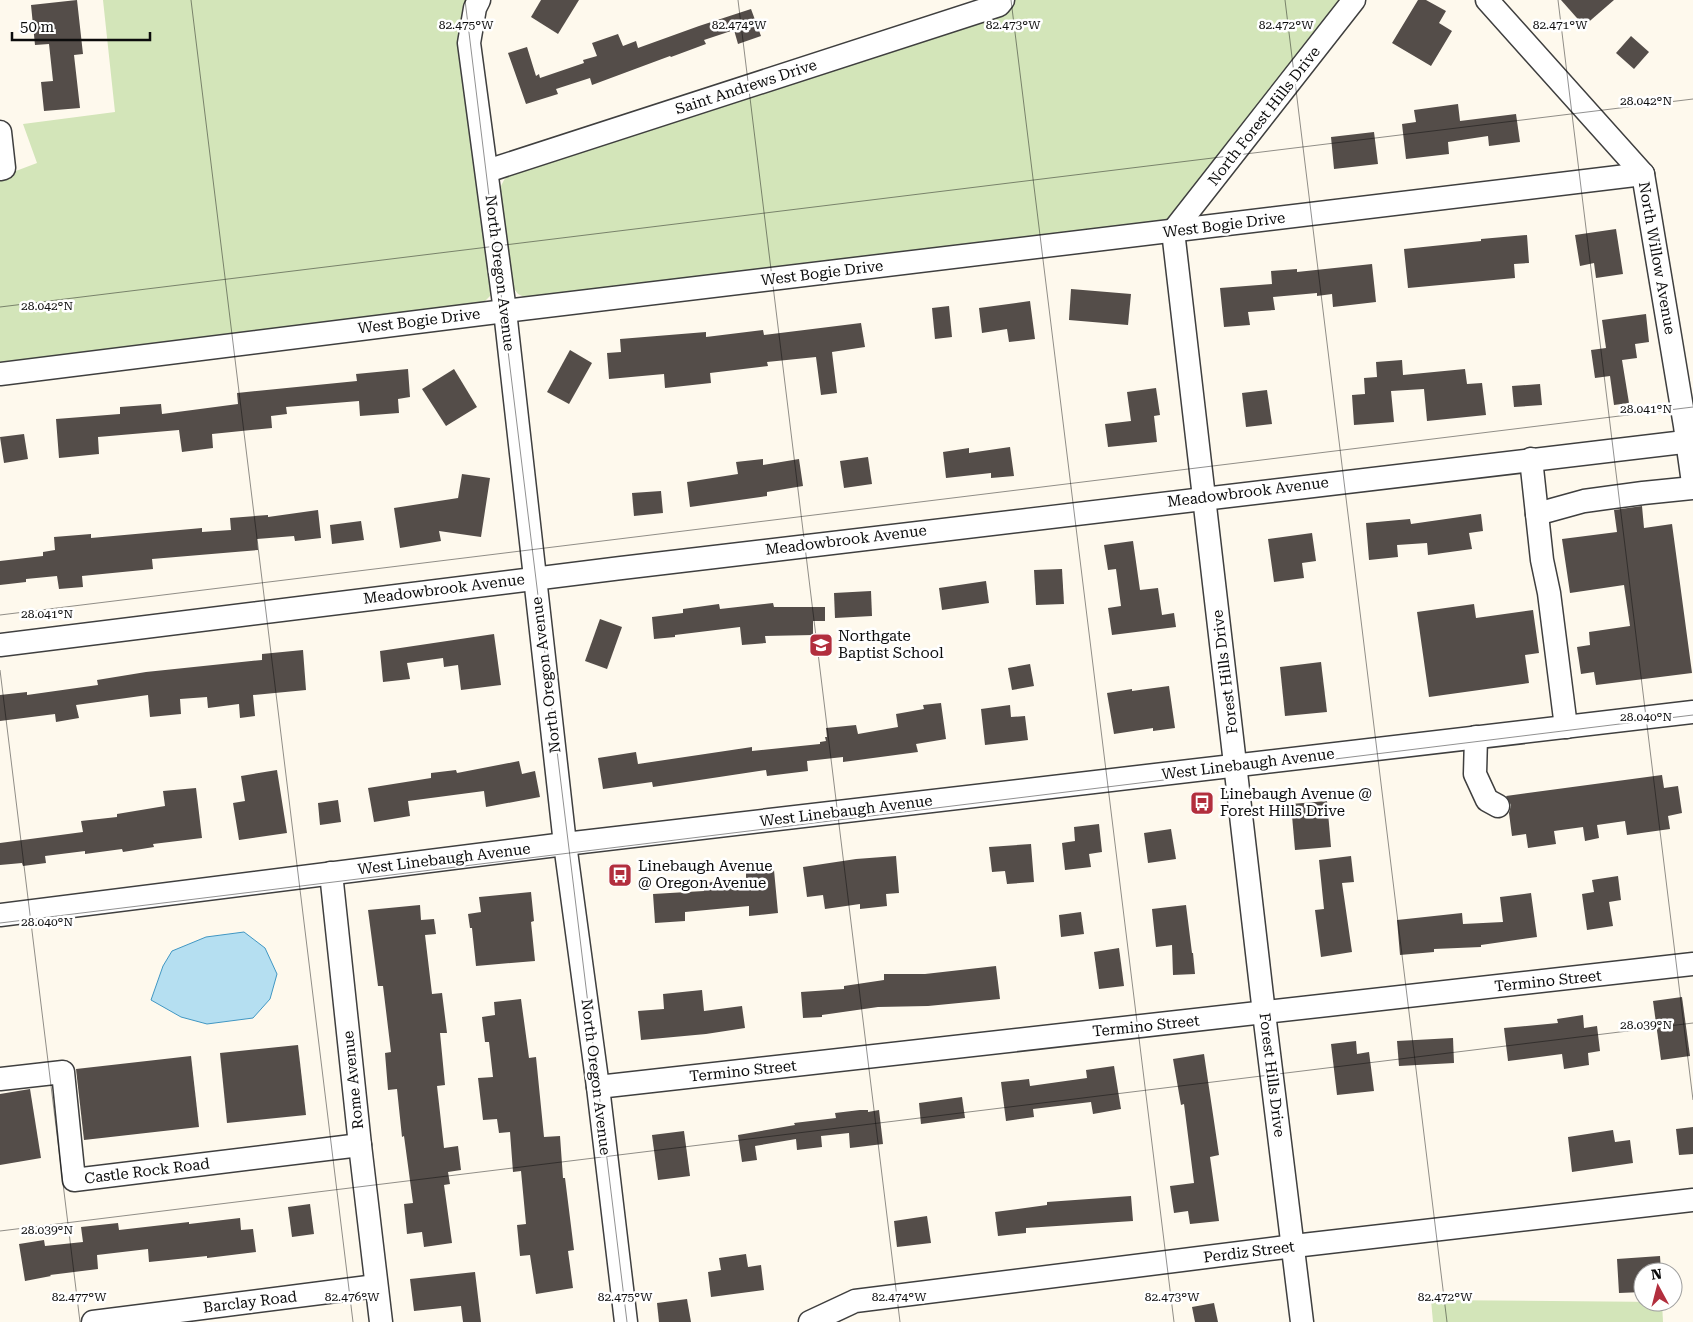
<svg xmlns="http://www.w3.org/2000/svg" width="1693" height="1322" font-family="'Roboto Serif',serif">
  <rect width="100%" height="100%" fill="#fef9ed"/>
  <g fill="#d3e5b9">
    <polygon points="103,0 470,0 462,14 461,54 494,292 482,304 0,366 0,177 37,163 23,124 115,112"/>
    <polygon points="1015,0 1341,0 1172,220 528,299 518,294 511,285 500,188 504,180 510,173 1008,8"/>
    <polygon points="1431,1300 1662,1302 1663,1322 1433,1322"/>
  </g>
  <polygon fill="#b5dff1" stroke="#4197c3" points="244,932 265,948 277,974 270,999 253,1018 207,1024 181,1017 151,1000 163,966 172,951 206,937"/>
  <g fill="#544d49">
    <polygon points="77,0 83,54 74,55 80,108 44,111 41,82 53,81 49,44 35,45 31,5"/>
    <polygon points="541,0 579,0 558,34 531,17"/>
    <polygon points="1418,0 1426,0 1446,11 1439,23 1452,31 1431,66 1392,43"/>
    <polygon points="1561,0 1614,0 1584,26"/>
    <polygon points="751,9 761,36 738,44 734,30 704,40 706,44 671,57 670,56 592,85 590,78 556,89 558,94 526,104 508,53 527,47 536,76 539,74 540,78 584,63 583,60 597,56 592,43 618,34 623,46 636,41 638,48 699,26"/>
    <polygon points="1631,36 1649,52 1634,69 1616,53"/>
    <polygon points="1458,104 1460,121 1516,114 1520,142 1489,146 1488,136 1448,142 1449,154 1406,159 1402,124 1416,122 1414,110"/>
    <polygon points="1374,132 1378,164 1334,169 1331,137"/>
    <polygon points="1616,229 1623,274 1596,278 1594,263 1580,266 1575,235"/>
    <polygon points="1527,235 1529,263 1514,264 1515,278 1408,288 1404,249 1481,241 1481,239"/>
    <polygon points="1372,264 1376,302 1333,307 1332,294 1317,296 1317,293 1273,297 1275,310 1248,312 1250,325 1224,327 1220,288 1272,284 1271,271 1297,269 1297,272"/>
    <polygon points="1071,289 1131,294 1128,325 1069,320"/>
    <polygon points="1030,301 1035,339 1009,342 1007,329 982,333 979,308"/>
    <polygon points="949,306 952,337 935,339 932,308"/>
    <polygon points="1646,314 1649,342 1635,344 1637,358 1622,360 1629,403 1614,405 1610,376 1595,378 1591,350 1606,348 1602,320"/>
    <polygon points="861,323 865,347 832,352 837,393 821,395 816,357 767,362 768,366 710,373 711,383 665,388 664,374 609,379 607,353 621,352 620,339 706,332 706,337 763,330 764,335"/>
    <polygon points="570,350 592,363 569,404 547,392"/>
    <polygon points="1402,360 1403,375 1465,369 1467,384 1482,383 1486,415 1427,421 1424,389 1391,391 1394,422 1354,425 1352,395 1365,394 1364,378 1377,377 1376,362"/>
    <polygon points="408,369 410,397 398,399 399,413 360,416 359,401 286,407 287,414 271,416 272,428 212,434 213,448 182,452 179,430 98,437 99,454 59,458 56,419 120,414 120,407 161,404 162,414 238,404 237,393 357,381 356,374"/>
    <polygon points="454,369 477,407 446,426 422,389"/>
    <polygon points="1540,384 1542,405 1514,407 1512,386"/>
    <polygon points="1156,388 1160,415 1154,416 1157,442 1108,447 1105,424 1131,421 1127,392"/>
    <polygon points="1267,390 1272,424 1246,427 1242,393"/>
    <polygon points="24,434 28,459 4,463 0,437"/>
    <polygon points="1010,447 1014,476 991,478 991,473 946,478 943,452 969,448 969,453"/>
    <polygon points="868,457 872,484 844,488 840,461"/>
    <polygon points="763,459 763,465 799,459 803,486 767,492 767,496 690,507 687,482 738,474 736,462"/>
    <polygon points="462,474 490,478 481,537 439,531 441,541 400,548 394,508 458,498"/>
    <polygon points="661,491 663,513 634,516 632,493"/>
    <polygon points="1642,506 1644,528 1672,524 1692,673 1596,685 1594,672 1581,674 1577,647 1590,645 1589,632 1630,626 1624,585 1570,593 1562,539 1617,532 1614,510"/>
    <polygon points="318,510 321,538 295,541 294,536 257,539 258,550 152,559 153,569 82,576 83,587 59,589 57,576 26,579 26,582 0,585 0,561 43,556 43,552 55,550 54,537 91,534 91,538 202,528 202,532 231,530 230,518 268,515 268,517"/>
    <polygon points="1481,514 1483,531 1469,533 1472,549 1428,555 1427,543 1397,545 1398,557 1369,560 1366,523 1410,519 1411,524"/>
    <polygon points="361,521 364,540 332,544 330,525"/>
    <polygon points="1312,533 1316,561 1302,563 1304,578 1274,582 1268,539"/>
    <polygon points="1133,541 1140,590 1158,588 1162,615 1174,613 1176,627 1112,635 1108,608 1121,606 1116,569 1108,570 1104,545"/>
    <polygon points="1062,569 1064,604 1036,605 1034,570"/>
    <polygon points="986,581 989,603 942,610 939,588"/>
    <polygon points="871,591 872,616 835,618 834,593"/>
    <polygon points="773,603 774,607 825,607 825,621 813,621 813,635 765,636 766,643 742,645 740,627 675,635 675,637 654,639 652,617 683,613 683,609 719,604 720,609"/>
    <polygon points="1474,604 1476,618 1533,610 1539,653 1525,655 1529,683 1429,697 1417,612"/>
    <polygon points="600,619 622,627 607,669 585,661"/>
    <polygon points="494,634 501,685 461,690 458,665 444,667 443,658 407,663 410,679 383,682 380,651"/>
    <polygon points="303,650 306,690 253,695 255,716 240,718 239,704 208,708 207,697 180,699 181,714 150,717 148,695 76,705 79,718 56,722 55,714 0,721 0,695 27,692 27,695 98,685 97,680 146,672 262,660 262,654"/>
    <polygon points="1321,662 1327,712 1285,716 1280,667"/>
    <polygon points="1030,664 1034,686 1012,690 1008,668"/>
    <polygon points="1169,686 1175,728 1153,731 1153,728 1114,734 1107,693 1132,689 1132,691"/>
    <polygon points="941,703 946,739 916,744 918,752 843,762 843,757 807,761 808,771 767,776 766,770 653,787 652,782 603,789 598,758 636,752 638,764 752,747 752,751 820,744 820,742 826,741 825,737 827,737 826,728 856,725 858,734 898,727 896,714 924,709 923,705"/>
    <polygon points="1010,705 1011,717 1025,716 1028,740 985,745 981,709"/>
    <polygon points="519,761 522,774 535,771 540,797 486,807 484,791 408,801 410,816 374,822 368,788 431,778 431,773 456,770 457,773"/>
    <polygon points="277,770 287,833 239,840 233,803 245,801 241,776"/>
    <polygon points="1662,775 1664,788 1678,786 1682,813 1668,816 1670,829 1627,835 1625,821 1597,825 1599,838 1585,841 1583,827 1554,831 1556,844 1528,848 1526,834 1512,836 1509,813 1511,805 1506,796"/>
    <polygon points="196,788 202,838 153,844 154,847 123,852 122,849 85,854 85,851 45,856 46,863 23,866 22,863 0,865 0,843 83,832 81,821 117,817 117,814 165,806 163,791"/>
    <polygon points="338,800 341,822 320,825 318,803"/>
    <polygon points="1327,801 1331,847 1295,850 1291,804"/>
    <polygon points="1099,824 1102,852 1089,854 1091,867 1065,870 1062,843 1075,841 1074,827"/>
    <polygon points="1171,829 1176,859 1148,863 1144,833"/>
    <polygon points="1031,844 1034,882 1007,884 1005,871 992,872 989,847"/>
    <polygon points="896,856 899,893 886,894 887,906 860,909 860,904 825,909 823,895 807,897 803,867 856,859"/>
    <polygon points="1351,856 1354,882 1342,883 1352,952 1321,957 1315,910 1324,909 1319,860"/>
    <polygon points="774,870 778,913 749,916 749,906 685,912 685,921 655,923 653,894 704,891 703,883 746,879 746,872"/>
    <polygon points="1618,876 1621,900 1609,902 1613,926 1587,930 1582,894 1594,892 1592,880"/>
    <polygon points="531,892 534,921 531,922 535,961 476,966 472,928 470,928 468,914 481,912 479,897"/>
    <polygon points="1531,893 1537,937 1481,945 1481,947 1434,949 1434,952 1400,955 1397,920 1462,913 1463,924 1503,922 1500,897"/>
    <polygon points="420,905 421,920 434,919 436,934 425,935 432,994 442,993 447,1033 440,1033 445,1085 437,1086 444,1148 458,1146 461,1170 448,1172 450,1184 444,1185 452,1243 424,1247 422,1232 407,1234 404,1204 413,1203 404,1136 402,1137 397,1089 388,1090 385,1053 391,1052 383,986 378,986 368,910"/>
    <polygon points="1186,905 1192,953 1193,953 1195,974 1173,975 1172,945 1156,947 1152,909"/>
    <polygon points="1081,912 1084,934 1061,937 1059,915"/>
    <polygon points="1119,948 1124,986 1099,989 1094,952"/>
    <polygon points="996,966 1000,999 928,1006 878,1007 822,1015 822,1017 803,1018 801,992 844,989 844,986 884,980 884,974 925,974"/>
    <polygon points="702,990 704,1011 742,1006 745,1028 706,1034 641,1040 638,1011 664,1009 663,994"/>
    <polygon points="1682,997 1690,1056 1661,1060 1653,1001"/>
    <polygon points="521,999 529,1058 536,1057 544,1137 560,1136 563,1178 565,1178 574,1250 568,1251 573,1288 536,1294 530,1255 520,1256 517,1225 526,1224 521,1171 513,1172 510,1132 499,1133 497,1119 483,1120 478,1078 493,1077 489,1042 485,1042 482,1017 495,1015 494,1002"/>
    <polygon points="1583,1015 1584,1028 1597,1026 1600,1051 1588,1053 1589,1065 1564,1069 1562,1054 1508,1061 1504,1028 1558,1023 1557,1019"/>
    <polygon points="1453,1038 1454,1063 1399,1066 1397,1041"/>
    <polygon points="1356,1041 1357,1054 1369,1052 1374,1091 1337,1095 1331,1044"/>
    <polygon points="298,1045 306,1115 227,1123 220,1053"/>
    <polygon points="1204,1054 1219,1155 1210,1157 1219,1221 1190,1224 1188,1211 1174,1213 1170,1186 1194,1183 1184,1104 1181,1105 1173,1059"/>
    <polygon points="191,1056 199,1127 84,1140 76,1069"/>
    <polygon points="1114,1066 1121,1109 1093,1114 1091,1102 1033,1109 1034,1117 1006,1121 1001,1082 1029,1079 1030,1086 1087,1078 1086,1070"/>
    <polygon points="30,1089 41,1158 0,1165 0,1094"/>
    <polygon points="962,1097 965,1118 921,1124 919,1103"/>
    <polygon points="860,1110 868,1110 868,1112 879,1110 883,1144 850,1148 849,1133 821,1136 822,1147 797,1150 796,1139 755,1146 757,1160 742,1162 738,1135 795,1125 794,1123 836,1118 835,1113"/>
    <polygon points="1693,1127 1693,1154 1679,1155 1676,1129"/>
    <polygon points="1613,1130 1615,1142 1630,1140 1633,1163 1572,1172 1568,1137"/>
    <polygon points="684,1131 690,1176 658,1180 652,1135"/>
    <polygon points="1131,1196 1133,1221 1026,1228 1026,1233 998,1236 995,1212 1047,1205 1047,1202"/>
    <polygon points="310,1204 314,1234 292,1237 288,1207"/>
    <polygon points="927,1216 931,1243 897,1247 894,1221"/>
    <polygon points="240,1218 241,1230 253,1229 256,1252 207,1258 207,1256 149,1262 148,1249 97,1255 98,1269 50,1275 51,1276 25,1281 19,1244 44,1240 45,1246 83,1242 81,1227 118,1223 119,1230 189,1222 189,1224"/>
    <polygon points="746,1254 748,1267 761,1265 764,1290 711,1297 708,1272 721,1270 719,1258"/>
    <polygon points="1660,1256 1661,1272 1643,1272 1643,1292 1619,1293 1617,1259"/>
    <polygon points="475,1272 481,1322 463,1322 461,1306 414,1311 410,1279"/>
    <polygon points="687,1299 691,1322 659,1322 657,1303"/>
    <polygon points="1214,1303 1218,1322 1195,1322 1192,1307"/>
  </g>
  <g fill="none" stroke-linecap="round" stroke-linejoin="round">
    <g stroke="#3f3f3f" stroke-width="25">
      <g id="minor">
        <polyline points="479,0 475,8 469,43 505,311 565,844 598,1087 626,1322"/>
        <polyline points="1487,0 1643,174 1685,426 1693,483"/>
        <polyline points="0,132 4,168 0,169"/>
        <polyline points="487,171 999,5 1003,0"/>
        <polyline points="0,374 505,311 1643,174"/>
        <polyline points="1531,459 1542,560 1549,593 1566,727"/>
        <polyline points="1537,514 1584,501 1643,493 1693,488"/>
        <path d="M0,645C564,574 1128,506 1693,441"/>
        <polyline points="1476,737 1475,774 1487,800 1498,806"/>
        <polyline points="331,873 360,1145 381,1322"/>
        <polyline points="0,915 565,844 1693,712"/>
        <polyline points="0,1079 63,1072 74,1180 360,1145"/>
        <polyline points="598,1087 1693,964"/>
        <polyline points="93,1322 376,1286"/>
        <polyline points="810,1322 855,1301 1294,1246 1693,1200"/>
        <polyline points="1302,1322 1264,1013 1173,231 1354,0"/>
      </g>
    </g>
    <use href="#minor" stroke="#fff" stroke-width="22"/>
  </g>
  <path fill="none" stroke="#0c0c0c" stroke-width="1" stroke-opacity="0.45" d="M191,0L353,1322M465,0L627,1322M738,0L900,1322M1011,0L1174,1322M1285,0L1447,1322M1558,0L1693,1100M0,307L1693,99M0,615L1693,407M0,670L80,1322M0,923L1693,715M0,1231L1693,1023"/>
  <defs>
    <g id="school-square" transform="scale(1.25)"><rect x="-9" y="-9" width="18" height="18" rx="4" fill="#b22e3d" stroke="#fff"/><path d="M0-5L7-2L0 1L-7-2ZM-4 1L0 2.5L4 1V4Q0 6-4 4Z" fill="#fff"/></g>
    <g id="bus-square" transform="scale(1.25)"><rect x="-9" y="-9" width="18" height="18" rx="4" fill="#b22e3d" stroke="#fff"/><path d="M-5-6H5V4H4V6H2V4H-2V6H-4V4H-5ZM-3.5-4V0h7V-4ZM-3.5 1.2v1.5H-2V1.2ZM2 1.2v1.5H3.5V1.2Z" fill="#fff"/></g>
  </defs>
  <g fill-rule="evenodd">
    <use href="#school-square" x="821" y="645"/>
    <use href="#bus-square" x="1202" y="803"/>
    <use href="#bus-square" x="620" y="875"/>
  </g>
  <g text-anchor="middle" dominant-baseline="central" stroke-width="5" stroke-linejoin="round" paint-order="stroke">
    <g font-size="15" fill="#0c0c0c" stroke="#fff">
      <text transform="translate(746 87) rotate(-18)">Saint Andrews Drive</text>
      <text transform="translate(1264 116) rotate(-52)">North Forest Hills Drive</text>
      <text transform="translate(1224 225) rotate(-7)">West Bogie Drive</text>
      <text transform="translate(1657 258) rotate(80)">North Willow Avenue</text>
      <text transform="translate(500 273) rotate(83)">North Oregon Avenue</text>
      <text transform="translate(822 273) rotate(-7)">West Bogie Drive</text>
      <text transform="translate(419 321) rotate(-7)">West Bogie Drive</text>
      <text transform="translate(1248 492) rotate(-7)">Meadowbrook Avenue</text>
      <text transform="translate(846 540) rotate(-7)">Meadowbrook Avenue</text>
      <text transform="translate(444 589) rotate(-7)">Meadowbrook Avenue</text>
      <text transform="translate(1225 672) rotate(-97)">Forest Hills Drive</text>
      <text transform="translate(546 675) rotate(-97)">North Oregon Avenue</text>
      <text transform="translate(1248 764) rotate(-7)">West Linebaugh Avenue</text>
      <text transform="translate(846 811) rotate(-7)">West Linebaugh Avenue</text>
      <text transform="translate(444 859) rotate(-7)">West Linebaugh Avenue</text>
      <text transform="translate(1548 981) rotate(-6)">Termino Street</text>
      <text transform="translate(1146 1026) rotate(-6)">Termino Street</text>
      <text transform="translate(743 1071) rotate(-6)">Termino Street</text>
      <text transform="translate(1272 1075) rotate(83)">Forest Hills Drive</text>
      <text transform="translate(596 1077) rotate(83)">North Oregon Avenue</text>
      <text transform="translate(353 1080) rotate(-96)">Rome Avenue</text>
      <text transform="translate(147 1171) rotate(-7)">Castle Rock Road</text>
      <text transform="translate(1249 1252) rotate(-7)">Perdiz Street</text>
      <text transform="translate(250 1302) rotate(-7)">Barclay Road</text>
    </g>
    <g font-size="15" fill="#0c0c0c" stroke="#fff" text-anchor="start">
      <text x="838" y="636">Northgate<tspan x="838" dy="17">Baptist School</tspan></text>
      <text x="1220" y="794">Linebaugh Avenue @<tspan x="1220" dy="17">Forest Hills Drive</tspan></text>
      <text x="638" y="866">Linebaugh Avenue<tspan x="638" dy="17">@ Oregon Avenue</tspan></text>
    </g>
  </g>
  <g font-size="12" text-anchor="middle" fill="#0c0c0c" stroke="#fff" stroke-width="5" stroke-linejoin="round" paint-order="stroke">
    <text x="466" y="29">82.475°W</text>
    <text x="739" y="29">82.474°W</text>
    <text x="1013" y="29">82.473°W</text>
    <text x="1286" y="29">82.472°W</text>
    <text x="1560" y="29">82.471°W</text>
    <text x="1646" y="105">28.042°N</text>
    <text x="47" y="310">28.042°N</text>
    <text x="1646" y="413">28.041°N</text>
    <text x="47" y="618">28.041°N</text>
    <text x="1646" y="721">28.040°N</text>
    <text x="47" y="926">28.040°N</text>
    <text x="1646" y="1029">28.039°N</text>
    <text x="47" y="1234">28.039°N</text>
    <text x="79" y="1301">82.477°W</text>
    <text x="352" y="1301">82.476°W</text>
    <text x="625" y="1301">82.475°W</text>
    <text x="899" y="1301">82.474°W</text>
    <text x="1172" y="1301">82.473°W</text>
    <text x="1445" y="1301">82.472°W</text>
  </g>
  <g transform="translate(1658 1287) rotate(353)"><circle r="24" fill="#ffffff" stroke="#9e9e9e"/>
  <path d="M0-4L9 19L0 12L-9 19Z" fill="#b22e3d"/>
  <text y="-8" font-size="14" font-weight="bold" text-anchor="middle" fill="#0c0c0c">N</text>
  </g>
  <path d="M12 32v8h138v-8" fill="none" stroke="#0c0c0c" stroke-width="2.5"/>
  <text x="20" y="32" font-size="15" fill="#0c0c0c" stroke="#ffffff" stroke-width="4" paint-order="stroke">50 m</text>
</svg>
